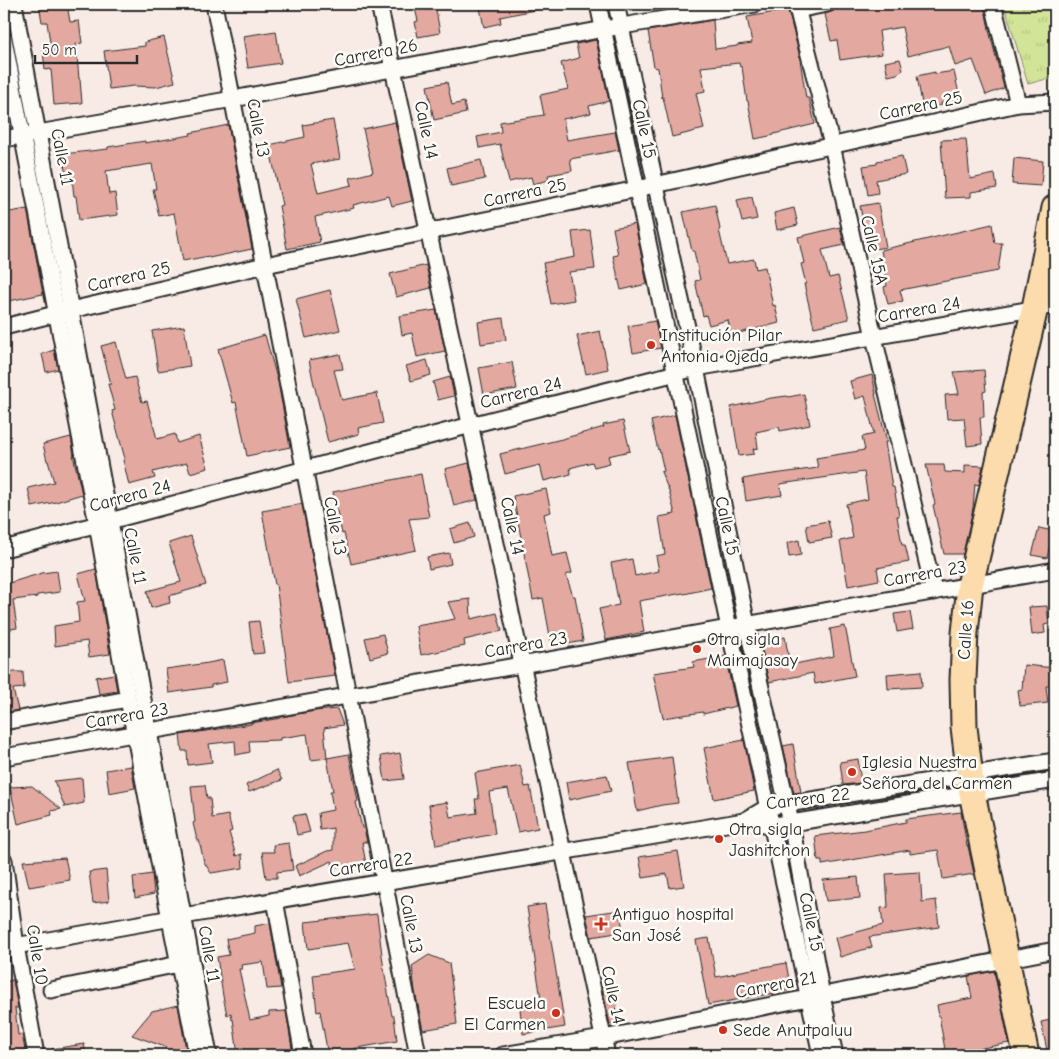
<svg xmlns="http://www.w3.org/2000/svg" width="1059" height="1059" font-family="'Comic Neue',sans-serif">
  <defs>
    <pattern id="park-tufts" width="24" height="20" patternUnits="userSpaceOnUse" patternTransform="scale(1.25)"><rect width="24" height="20" fill="#d2e498"/><path d="M3 7l-1-3M5 7V3M7 7l1-3M15 17l-1-3M17 17v-4M19 17l1-3" fill="none" stroke="#b4c483"/></pattern>
  </defs>
  <rect width="100%" height="100%" fill="#f8ebe6"/>
  <filter id="ink" filterUnits="userSpaceOnUse"><feTurbulence type="fractalNoise" baseFrequency=".02" numOctaves="2"/><feDisplacementMap in="SourceGraphic" scale="10" xChannelSelector="R" yChannelSelector="G"/><feConvolveMatrix kernelMatrix="1 2 1 2 8 2 1 2 1" color-interpolation-filters="sRGB"/></filter>
  <g filter="url(#ink)">
    <polygon fill="url(#park-tufts)" stroke="#7e8862" points="1004,4 1049,4 1055,6 1054,77 1028,84"/>
    <g fill="#e3a9a0" stroke="#2b2b2b">
      <polygon points="39,4 67,4 70,22 79,21 82,43 76,44 79,79 80,79 82,103 54,105 51,69 45,70 43,50 51,49 47,22 42,22"/>
      <polygon points="414,4 435,4 440,33 418,37 415,22 418,21"/>
      <polygon points="499,4 539,4 539,9 500,17 501,23 484,27 480,8"/>
      <polygon points="836,4 984,4 990,34 1004,88 986,95 973,60 955,66 949,46 908,56 902,27 879,31 882,54 840,60 837,40 831,41 825,14 834,11"/>
      <polygon points="788,10 799,53 806,98 809,98 815,124 774,134 774,135 755,139 748,101 747,101 742,67 740,67 739,63 701,67 705,91 696,93 704,129 672,137 663,97 662,98 658,68 654,67 648,31 713,20 715,49 737,46 737,45 752,43 747,17"/>
      <polygon points="276,31 281,63 248,68 243,36"/>
      <polygon points="164,37 175,82 156,87 134,86 109,89 104,51 145,46 145,42"/>
      <polygon points="596,40 609,101 589,106 591,113 563,119 567,140 615,132 619,150 570,159 572,171 548,175 549,180 533,184 531,177 509,182 500,144 479,148 477,137 501,132 500,122 544,115 540,95 568,89 561,63 579,58 576,44"/>
      <polygon points="900,59 903,70 897,74 888,76 885,62"/>
      <polygon points="954,71 960,99 941,103 942,105 923,109 917,76 935,72 935,74"/>
      <polygon points="447,82 452,105 464,102 466,113 434,120 427,86"/>
      <polygon points="333,120 340,159 311,164 318,193 352,185 350,178 373,172 363,129 395,122 412,201 392,206 389,196 353,205 354,208 315,217 320,242 287,249 279,206 282,205 269,145 305,137 303,125"/>
      <polygon points="228,125 252,249 209,258 209,256 183,261 174,213 159,216 153,189 156,189 152,164 106,171 109,194 115,193 118,215 79,220 76,196 74,196 72,179 66,179 63,154 108,149 108,147 145,141 145,143 191,135 190,133"/>
      <polygon points="966,139 970,179 995,174 997,188 971,192 971,197 945,198 941,140"/>
      <polygon points="902,156 906,174 876,180 878,193 868,195 863,166 877,164 877,161"/>
      <polygon points="1014,158 1043,161 1041,186 1012,184"/>
      <polygon points="481,160 485,179 451,186 447,168"/>
      <polygon points="752,197 757,219 742,222 737,200"/>
      <polygon points="878,203 886,247 868,250 860,206"/>
      <polygon points="715,205 720,229 719,230 727,264 754,259 756,269 765,267 773,306 775,305 779,323 731,335 728,320 709,325 706,315 703,316 695,281 700,280 694,251 692,251 683,212"/>
      <polygon points="794,208 798,225 777,230 774,213"/>
      <polygon points="27,209 43,294 4,302 4,213"/>
      <polygon points="635,224 647,284 621,290 613,256 618,255 613,228"/>
      <polygon points="992,224 995,243 1002,243 998,271 900,290 903,301 888,304 884,287 887,286 881,250"/>
      <polygon points="840,227 844,245 822,250 829,278 838,276 849,319 814,327 804,284 806,284 801,264 804,263 798,237"/>
      <polygon points="590,230 595,269 569,272 574,300 551,304 543,263 575,257 572,232"/>
      <polygon points="426,265 431,288 396,297 390,274"/>
      <polygon points="330,290 340,330 306,338 296,299"/>
      <polygon points="436,310 445,351 417,357 412,333 402,335 399,316"/>
      <polygon points="503,318 506,340 481,344 478,322"/>
      <polygon points="655,321 661,348 633,353 628,326"/>
      <polygon points="184,326 190,366 158,371 152,331"/>
      <polygon points="600,331 608,369 586,374 577,336"/>
      <polygon points="265,335 278,382 290,447 247,456 236,402 233,403 218,349"/>
      <polygon points="116,342 126,379 135,377 142,402 147,401 157,439 175,434 177,443 199,436 208,468 190,473 187,463 153,472 155,478 129,485 123,460 125,459 112,411 115,410 108,384 111,384 101,346"/>
      <polygon points="54,350 58,369 46,372 42,354"/>
      <polygon points="340,354 343,369 334,370 342,400 377,393 383,423 358,428 359,434 328,442 313,380 309,360"/>
      <polygon points="427,360 431,375 411,381 406,366"/>
      <polygon points="512,362 517,389 484,395 479,368"/>
      <polygon points="984,370 986,391 983,392 984,417 980,417 982,444 967,446 964,418 947,419 945,395 959,394 954,372"/>
      <polygon points="872,375 876,394 875,394 887,442 885,442 892,487 894,487 899,516 897,516 902,545 905,545 909,562 877,568 879,580 848,586 840,541 853,538 846,504 868,499 864,472 780,484 782,495 746,501 743,479 759,476 818,468 816,458 865,450 862,437 874,434 865,396 855,399 850,381"/>
      <polygon points="450,377 454,396 438,400 433,382"/>
      <polygon points="804,394 810,425 780,431 779,427 756,432 758,448 753,449 754,454 739,456 731,407 771,398 787,396 788,397"/>
      <polygon points="675,415 711,588 684,594 683,593 639,601 644,632 606,640 599,609 619,605 611,563 632,559 635,576 659,571 656,556 665,554 659,517 675,514 669,491 661,472 664,471 659,449 658,450 651,421"/>
      <polygon points="623,421 630,451 608,456 610,463 594,467 592,462 570,468 571,474 544,481 540,465 505,474 500,454 562,439 604,427 603,425"/>
      <polygon points="71,437 74,455 73,455 82,494 56,502 32,507 28,488 54,482 48,461 47,461 43,444"/>
      <polygon points="469,463 477,500 454,506 445,469"/>
      <polygon points="926,465 944,465 945,472 965,473 965,465 983,466 979,485 975,484 973,508 963,554 944,554 933,505 935,504"/>
      <polygon points="421,474 429,517 409,519 416,550 351,564 344,533 342,534 333,492"/>
      <polygon points="546,489 551,512 544,514 552,556 567,553 572,573 566,575 573,596 575,596 583,641 552,647 543,598 533,600 513,496"/>
      <polygon points="302,504 335,676 289,682 276,584 275,585 262,511"/>
      <polygon points="828,521 832,538 809,542 806,525"/>
      <polygon points="470,523 474,537 454,543 450,529"/>
      <polygon points="1039,528 1053,531 1047,558 1032,555"/>
      <polygon points="191,536 206,585 169,596 170,603 151,608 147,591 181,582 169,543"/>
      <polygon points="799,540 801,555 789,557 787,543"/>
      <polygon points="449,553 451,564 429,569 427,557"/>
      <polygon points="96,569 110,654 89,657 87,641 55,646 54,626 79,622 77,602 85,601 78,574"/>
      <polygon points="57,571 60,592 37,595 37,597 13,600 17,628 4,630 4,583 9,583 42,573"/>
      <polygon points="470,599 471,619 497,613 502,631 464,640 465,646 421,655 416,626 455,619 448,602"/>
      <polygon points="1047,606 1049,624 1044,625 1045,633 1032,635 1029,607"/>
      <polygon points="910,612 913,629 897,632 894,614"/>
      <polygon points="259,621 264,653 253,654 249,622"/>
      <polygon points="845,626 855,676 815,684 813,673 769,682 760,641 785,637 790,665 834,656 830,629"/>
      <polygon points="383,634 388,653 370,658 365,638"/>
      <polygon points="725,656 736,706 703,714 703,712 663,718 653,673 694,667 693,662"/>
      <polygon points="223,660 227,682 211,685 211,687 169,693 166,669 208,663"/>
      <polygon points="1024,665 1055,668 1053,686 1046,686 1048,703 1020,706 1018,690 1022,689"/>
      <polygon points="9,666 10,672 23,672 24,688 13,689 18,710 4,713 4,667"/>
      <polygon points="921,671 922,687 888,689 887,674"/>
      <polygon points="114,674 117,691 99,694 96,677"/>
      <polygon points="337,709 343,725 324,728 327,758 311,760 307,734 280,738 280,740 249,741 250,752 236,755 235,741 209,744 212,762 188,765 187,751 182,751 180,735 251,724 251,723 281,718 281,717 315,711"/>
      <polygon points="744,740 754,791 714,799 704,748"/>
      <polygon points="793,744 801,792 794,793 783,746"/>
      <polygon points="400,753 404,779 385,781 381,756"/>
      <polygon points="349,754 358,801 356,802 362,828 364,828 367,842 362,842 366,864 333,867 332,861 299,876 295,866 327,851 333,850 333,828 320,830 318,813 333,810 330,791 333,791 327,758"/>
      <polygon points="672,757 678,803 662,805 637,811 629,763"/>
      <polygon points="858,759 861,783 843,785 840,762"/>
      <polygon points="520,765 525,787 530,786 538,828 518,832 508,789 489,792 495,834 436,845 429,805 447,802 450,817 477,813 475,799 479,799 475,773"/>
      <polygon points="131,766 135,788 109,793 106,770"/>
      <polygon points="277,770 282,780 249,792 246,785"/>
      <polygon points="607,775 611,791 569,800 566,782"/>
      <polygon points="82,778 84,803 65,807 54,781"/>
      <polygon points="205,785 207,798 210,798 212,818 228,815 232,831 229,832 236,856 242,854 243,868 211,873 204,862 199,840 197,840 193,823 195,822 191,786"/>
      <polygon points="32,786 61,809 51,811 52,815 18,824 10,787"/>
      <polygon points="961,812 967,846 968,846 974,874 943,879 938,850 910,854 910,850 822,865 822,861 818,861 815,836 865,830 906,822 906,819"/>
      <polygon points="305,814 310,832 297,835 293,816"/>
      <polygon points="289,843 293,870 277,872 277,878 266,878 262,852 274,852 273,845"/>
      <polygon points="678,851 684,886 670,888 667,874 643,878 639,857"/>
      <polygon points="65,858 70,880 29,887 23,861"/>
      <polygon points="106,870 109,901 93,903 89,872"/>
      <polygon points="920,872 922,902 936,900 939,927 869,937 872,947 840,957 835,938 883,925 881,908 888,907 886,874"/>
      <polygon points="152,874 154,894 135,898 133,877"/>
      <polygon points="858,877 860,898 826,901 823,880"/>
      <polygon points="545,904 565,1027 523,1034 520,1009 542,1006 527,907"/>
      <polygon points="620,910 623,932 591,937 586,915"/>
      <polygon points="377,914 383,963 392,1016 394,1016 397,1041 357,1048 328,1055 320,1011 317,1012 313,975 355,969 348,943 308,949 305,922"/>
      <polygon points="270,923 281,988 267,989 263,962 241,965 242,969 239,969 250,1020 269,1016 269,1012 286,1011 293,1055 238,1055 233,1019 232,1020 231,1013 227,1015 223,996 217,957 229,955 226,939 255,933 255,926"/>
      <polygon points="709,938 716,977 736,973 736,972 786,963 791,990 708,1005 696,940"/>
      <polygon points="429,955 449,963 457,1024 423,1030 415,991 412,966"/>
      <polygon points="994,971 1009,1043 946,1055 937,1005 972,998 968,976"/>
      <polygon points="13,980 18,1008 15,1008 18,1035 22,1034 26,1055 4,1055 4,982"/>
      <polygon points="612,984 619,1023 610,1024 602,986"/>
      <polygon points="178,1005 187,1055 169,1055 165,1047 132,1035 152,1011"/>
      <polygon points="1055,1019 1055,1055 1048,1055 1041,1022"/>
      <polygon points="84,1044 86,1055 53,1055 52,1049"/>
    </g>
    <g fill="none" stroke-linecap="round" stroke-linejoin="round">
      <g stroke="#2b2b2b" stroke-width="19">
        <g id="minor">
          <polyline points="14,4 209,1055"/>
          <polyline points="214,4 418,1055"/>
          <polyline points="379,4 607,1055"/>
          <polyline points="598,4 729,628 821,1055"/>
          <polyline points="616,4 696,368 747,625 791,823 822,996 835,1055"/>
          <polyline points="796,4 832,145 874,337 934,592"/>
          <polyline points="993,4 1018,104"/>
          <polyline points="797,10 827,4"/>
          <polyline points="4,40 97,524 128,699 170,919 197,1055"/>
          <polyline points="4,139 233,99 604,29 755,4"/>
          <polyline points="4,327 71,310 265,265 637,189 1018,104 1055,102"/>
          <polyline points="4,549 471,425 696,368 1055,305"/>
          <polyline points="4,722 128,699"/>
          <polyline points="4,757 1055,570"/>
          <polyline points="1055,761 768,807 744,821 771,825 791,823 1055,780"/>
          <polyline points="4,860 16,946 36,1055"/>
          <polyline points="275,900 303,1055"/>
          <polyline points="4,948 183,916 744,821"/>
          <polyline points="51,990 179,964"/>
          <polyline points="503,1055 603,1038 1055,950"/>
        </g>
      </g>
      <g stroke="#2b2b2b" stroke-width="29">
        <polyline id="trunk" points="1026,1055 972,793 964,727 963,680 965,633 970,585 1035,308 1055,208"/>
      </g>
      <use href="#minor" stroke="#fdfcf7" stroke-width="15"/>
      <use href="#trunk" stroke="#fcdcac" stroke-width="25"/>
    </g>
  </g>
  <g fill="#c8321e" stroke="#fdfcf7" stroke-width="2">
    <circle cx="651" cy="345" r="5"/>
    <circle cx="697" cy="649" r="5"/>
    <circle cx="852" cy="772" r="5"/>
    <circle cx="719" cy="839" r="5"/>
    <path d="M598.5 916.5h5v5h5v5h-5v5h-5v-5h-5v-5h5z"/>
    <circle cx="556" cy="1013" r="5"/>
    <circle cx="723" cy="1030" r="5"/>
  </g>
  <g text-anchor="middle" dominant-baseline="central" stroke-width="5" stroke-linejoin="round" paint-order="stroke">
    <g font-size="18" fill="#2b2b2b" stroke="#fdfcf7">
      <text transform="translate(376 53) rotate(-11)">Carrera 26</text>
      <text transform="translate(921 106) rotate(-12)">Carrera 25</text>
      <text transform="translate(258 128) rotate(79)">Calle 13</text>
      <text transform="translate(644 129) rotate(78)">Calle 15</text>
      <text transform="translate(426 130) rotate(78)">Calle 14</text>
      <text transform="translate(62 157) rotate(79)">Calle 11</text>
      <text transform="translate(525 193) rotate(-12)">Carrera 25</text>
      <text transform="translate(874 250) rotate(77)">Calle 15A</text>
      <text transform="translate(129 277) rotate(-13)">Carrera 25</text>
      <text transform="translate(919 310) rotate(-10)">Carrera 24</text>
      <text transform="translate(521 393) rotate(-14)">Carrera 24</text>
      <text transform="translate(130 496) rotate(-15)">Carrera 24</text>
      <text transform="translate(335 526) rotate(79)">Calle 13</text>
      <text transform="translate(512 526) rotate(78)">Calle 14</text>
      <text transform="translate(727 526) rotate(78)">Calle 15</text>
      <text transform="translate(135 556) rotate(79)">Calle 11</text>
      <text transform="translate(925 574) rotate(-10)">Carrera 23</text>
      <text transform="translate(966 630) rotate(-86)">Calle 16</text>
      <text transform="translate(526 645) rotate(-10)">Carrera 23</text>
      <text transform="translate(127 716) rotate(-10)">Carrera 23</text>
      <text transform="translate(808 799) rotate(-7)">Carrera 22</text>
      <text transform="translate(371 865) rotate(-9)">Carrera 22</text>
      <text transform="translate(811 922) rotate(78)">Calle 15</text>
      <text transform="translate(411 924) rotate(79)">Calle 13</text>
      <text transform="translate(209 954) rotate(80)">Calle 11</text>
      <text transform="translate(37 955) rotate(81)">Calle 10</text>
      <text transform="translate(776 985) rotate(-11)">Carrera 21</text>
      <text transform="translate(613 995) rotate(78)">Calle 14</text>
    </g>
    <g font-size="18" fill="#2b2b2b" stroke="#fdfcf7" text-anchor="start">
      <text x="661" y="335">Institución Pilar<tspan x="661" dy="21">Antonia Ojeda</tspan></text>
      <text x="707" y="639">Otra sigla<tspan x="707" dy="21">Maimajasay</tspan></text>
      <text x="862" y="762">Iglesia Nuestra<tspan x="862" dy="21">Señora del Carmen</tspan></text>
      <text x="729" y="829">Otra sigla<tspan x="729" dy="21">Jashitchon</tspan></text>
      <text x="612" y="914">Antiguo hospital<tspan x="612" dy="21">San José</tspan></text>
      <text x="546" y="1003" text-anchor="end">Escuela<tspan x="546" dy="21">El Carmen</tspan></text>
      <text x="733" y="1030">Sede Anutpaluu</text>
    </g>
  </g>
  <rect width="1059" height="1059" fill="none" stroke="#fdfcf7" stroke-width="20"/>
  <rect x="10" y="10" width="1039" height="1039" fill="none" stroke="#2b2b2b" stroke-width="2" filter="url(#ink)"/>
  <path d="M35 55v8h102v-8" fill="none" stroke="#2b2b2b" stroke-width="2.5"/>
  <text x="42" y="55" font-size="15" fill="#2b2b2b" stroke="#fdfcf7" stroke-width="4" paint-order="stroke">50 m</text>
</svg>
